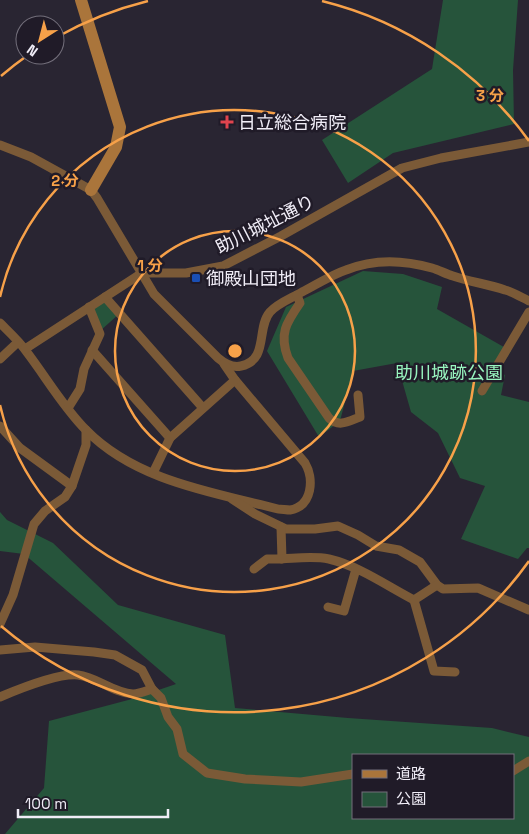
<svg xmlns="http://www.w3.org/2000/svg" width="529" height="834" font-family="'Space Grotesk','Noto Sans JP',sans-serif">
  <rect width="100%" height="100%" fill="#292532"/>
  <g fill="#26543b" fill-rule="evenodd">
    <polygon points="443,0 518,0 513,70 514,124 393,153 348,183 322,140 432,69"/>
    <polygon points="363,271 403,274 442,287 437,309 511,351 498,371 505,375 501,395 529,402 529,548 527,548 518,559 461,539 485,486 460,478 438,433 411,412 397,363 353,371 340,421 319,437 267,351 286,307"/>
    <polygon points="105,298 119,314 100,331 91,307"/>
    <path d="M0,512L7,520L53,543L118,605L225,635L235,708L348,718L492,728L529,737V834H5L44,788L49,721L132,699L176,684L24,554L0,551ZM353,755H513V818H353Z"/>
  </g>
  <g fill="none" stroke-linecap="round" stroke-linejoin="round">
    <g stroke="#7b5a37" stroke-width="9">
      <path d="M0,145L31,157L91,190L97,198L154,294L218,358C225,364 232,368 241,366C269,360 256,328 270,312C278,303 292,298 302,292C316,285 331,275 346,270C373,259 404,260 432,268C439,270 446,274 453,276C470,282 488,284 505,290C513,292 521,297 529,301"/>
      <polyline points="142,273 186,273 223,266 281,236 402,168 441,158 529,142"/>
      <path d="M297,295L300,303C286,323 279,334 288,358L329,418C339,428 349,421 360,417L358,395"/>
      <polyline points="105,297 203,408"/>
      <path d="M0,323C9,332 19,341 26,351C46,377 63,407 86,430C136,481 212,492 278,509C281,509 287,510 290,510C313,506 314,478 305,463L235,380L224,364"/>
      <polyline points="25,349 142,273"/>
      <polyline points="92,350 170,438"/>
      <polyline points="0,359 18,342"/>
      <polyline points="482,391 529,312"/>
      <polyline points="68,408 80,389 84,369 100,334 89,307"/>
      <polyline points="0,426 20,448 72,486"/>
      <polyline points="153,473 170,438 235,380"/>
      <polyline points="232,499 255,514 286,529 315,529 338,526 358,535 376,546 399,550 420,562 437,585 443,589 478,588 529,610"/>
      <polyline points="281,527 282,559"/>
      <path d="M254,569L267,559C288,560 308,555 329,559C359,566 387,586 414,600"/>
      <polyline points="437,585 414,600 434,671 455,672"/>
      <polyline points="328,607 344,611 356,569"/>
      <polyline points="0,624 13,595 34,524 45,511 65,497 72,486 86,445 86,430"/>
      <polyline points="0,650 35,647 94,652 115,655 142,670 152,689 161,698 168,717 177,729 183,754 207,773 245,779 301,782 353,774"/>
      <path d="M0,697C19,689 58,673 78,675C97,677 113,693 133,694C139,694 146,691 152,689"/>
      <polyline points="513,771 529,761"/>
    </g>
    <polyline stroke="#aa753b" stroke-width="12" points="81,0 120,127 116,147 91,190"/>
  </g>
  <g fill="none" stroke="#f7a149" stroke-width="2.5">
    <circle cx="235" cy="351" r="120"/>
    <path d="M0 297A241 241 0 1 1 0 405"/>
    <path d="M529 561A361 361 0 0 1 1 626M1 76A361 361 0 0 1 28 55M57 37A361 361 0 0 1 148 1M322 1A361 361 0 0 1 529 141"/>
  </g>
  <path fill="#e0444e" stroke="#201b28" stroke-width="2" d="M224.5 114.5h5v5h5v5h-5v5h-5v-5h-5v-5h5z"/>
  <rect fill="#1a4fb4" stroke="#201b28" stroke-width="2" x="191" y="273" width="10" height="10" rx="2.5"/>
  <g text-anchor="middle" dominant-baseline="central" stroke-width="5" stroke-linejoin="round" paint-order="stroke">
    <g font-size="18" fill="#f0edf7" stroke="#201b28" text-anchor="start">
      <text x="238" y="122">日立総合病院</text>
      <text x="206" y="278">御殿山団地</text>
    </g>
    <g font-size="18" fill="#f0edf7" stroke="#201b28">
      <text transform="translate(265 224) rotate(-27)">助川城址通り</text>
    </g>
    <g font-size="18" fill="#98f5bf" stroke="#201b28">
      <text x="449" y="372">助川城跡公園</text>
    </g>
  </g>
  <circle cx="235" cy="351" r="8" fill="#f7a149" stroke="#201b28" stroke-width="2.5"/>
  <g font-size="15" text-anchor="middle" font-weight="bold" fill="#f7a149" stroke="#201b28" stroke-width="5" stroke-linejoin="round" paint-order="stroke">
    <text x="490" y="101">3 分</text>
    <text x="65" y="186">2 分</text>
    <text x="150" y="271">1 分</text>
  </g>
  <rect x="352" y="754" width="162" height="65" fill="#201b28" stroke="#736f7b"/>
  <rect x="362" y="770" width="25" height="8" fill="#aa753b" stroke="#736f7b"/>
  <text x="396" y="779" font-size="15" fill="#f0edf7">道路</text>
  <rect x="362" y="792" width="25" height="15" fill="#26543b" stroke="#736f7b"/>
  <text x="396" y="804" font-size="15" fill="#f0edf7">公園</text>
  <g transform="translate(40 40) rotate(216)"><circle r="24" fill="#201b28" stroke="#736f7b"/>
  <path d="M0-4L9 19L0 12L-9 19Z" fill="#f7a149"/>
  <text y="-8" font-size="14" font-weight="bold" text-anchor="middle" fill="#f0edf7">N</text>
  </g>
  <path d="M18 809v8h150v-8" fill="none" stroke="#f0edf7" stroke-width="2.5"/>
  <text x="25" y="809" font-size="15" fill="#f0edf7" stroke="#201b28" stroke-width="4" paint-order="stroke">100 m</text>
</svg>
